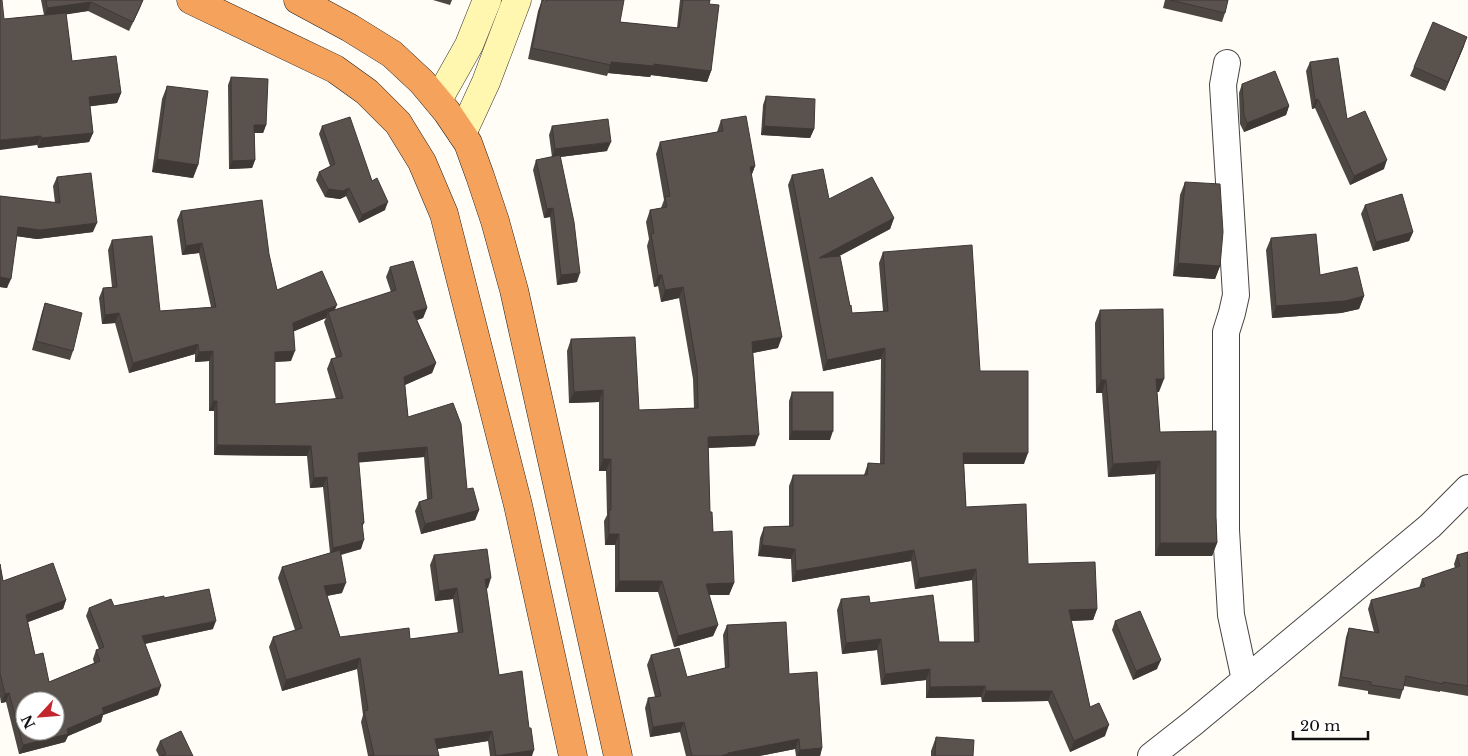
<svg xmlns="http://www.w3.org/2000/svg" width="1468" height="756" font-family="'Libre Baskerville',serif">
  <rect width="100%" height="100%" fill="#fffdf5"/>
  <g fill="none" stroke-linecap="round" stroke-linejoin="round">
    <g stroke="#444" stroke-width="28">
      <g id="street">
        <polyline points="1227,63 1223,85 1236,295 1232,313 1226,332 1226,530 1231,615 1245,680"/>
        <polyline points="1151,756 1193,723 1430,526 1468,488"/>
      </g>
    </g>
    <g stroke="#333" stroke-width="29">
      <g id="secondary">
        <polyline points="438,100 469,45 487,0"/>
        <polyline points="462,134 486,82 517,0"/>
      </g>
    </g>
    <g stroke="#222" stroke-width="29">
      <g id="highway">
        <polyline points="191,0 335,69 367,92 398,123 422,162 444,214 518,505 573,756"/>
        <polyline points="298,0 350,28 392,54 422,82 447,112 468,143 480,176 495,221 514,290 618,756"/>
      </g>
    </g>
    <use href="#street" stroke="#fff" stroke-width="26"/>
    <use href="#secondary" stroke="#fff6b0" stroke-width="28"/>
    <use href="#highway" stroke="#f5a25d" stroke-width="28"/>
  </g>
  <g fill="#4d4742" fill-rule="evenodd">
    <polygon points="41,0 143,0 129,31 88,11 66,14 72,61 121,93 117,103 90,106 93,133 89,142 38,148 4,19 44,15"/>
    <polygon points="433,0 452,0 450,5"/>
    <polygon points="542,0 620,22 677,28 680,0 710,0 709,4 711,71 707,82 651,75 650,77 608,73 607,76 528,59 538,11"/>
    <polygon points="1165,0 1228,0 1225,13 1222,22 1163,8"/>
    <polygon points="1464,46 1445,91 1410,76 1414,67"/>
    <polygon points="1310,62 1347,119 1384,169 1350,185 1315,108 1312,109 1306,71"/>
    <polygon points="231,77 266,125 263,133 254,133 255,160 252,168 229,169 228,85"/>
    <polygon points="1242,84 1289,106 1286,115 1244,132 1240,124 1239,93"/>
    <polygon points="167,86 198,165 193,178 152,172 162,99"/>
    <polygon points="766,96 814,129 810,138 761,135 763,105"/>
    <polygon points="721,120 755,166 751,176 778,348 753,353 755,446 708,448 710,512 713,532 734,583 729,595 709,595 718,625 713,636 674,647 658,592 615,592 615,545 605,545 604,521 607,515 606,471 599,471 599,402 569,403 567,351 571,339 639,410 694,408 693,379 679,298 661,302 658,286 654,287 647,246 649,239 646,222 650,210 661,208 664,200 656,154 660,142 717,132"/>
    <polygon points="322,126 372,181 385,210 359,223 346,196 340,199 325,197 316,180 319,172 330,166 319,134"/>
    <polygon points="552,126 607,151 560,157 577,282 557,285 550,217 544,218 533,170 536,160 552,157 549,135"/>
    <polygon points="792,175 829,199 894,218 890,229 839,256 850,306 852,313 883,311 879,263 883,252 980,371 1024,464 964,464 966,507 1028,564 1097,609 1093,620 1071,621 1090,707 1105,736 1070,752 1048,701 982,702 981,697 926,698 926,680 881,685 877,650 842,654 837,610 841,599 870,603 939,642 974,642 972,580 915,589 911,561 792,582 791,559 758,556 760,538 764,527 789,526 789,486 793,475 864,475 868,463 880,464 881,359 823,371 788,185"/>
    <polygon points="57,177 93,232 37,239 17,236 7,288 0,287 0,196 55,203 53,186"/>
    <polygon points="1185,182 1220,266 1215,279 1173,276 1180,195"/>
    <polygon points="1365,205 1413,232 1409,241 1373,251 1361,214"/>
    <path d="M181,211L269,254L277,290L335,310L391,292L386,277L390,267L427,308L423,318L417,320L436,363L432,373L405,385L408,417L467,489L479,510L475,520L421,534L415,511L419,502L427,499L424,457L358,462L364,523L362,527L361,549L341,555L342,593L327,596L340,637L410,639L458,633L453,599L435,601L430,565L434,555L488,588L486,589L499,675L532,756H490L488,741L437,749L439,756H368L361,722L363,715L357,669L282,691L269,647L273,637L295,630L278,578L282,567L330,553L323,487L310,488L307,456L214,455V411H209V361L195,362V354L129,373L115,323L102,324L99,298L103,288L112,287L108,250L112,240L160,311L211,307L199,253L182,255L177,220ZM326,318L324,322L336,358L331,359L327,369L336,399L275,404V362L291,361L294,331Z"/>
    <polygon points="1271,238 1320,275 1364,296 1359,309 1341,313 1272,318 1266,250"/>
    <polygon points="45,303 73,351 70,360 32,350 42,312"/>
    <polygon points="1100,310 1159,392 1157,392 1160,432 1216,517 1217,543 1212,556 1155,556 1155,474 1108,477 1102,393 1096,393 1095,323"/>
    <polygon points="792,392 830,440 789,440 789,401"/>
    <polygon points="1468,552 1468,696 1440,691 1440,692 1404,686 1400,699 1368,694 1368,691 1338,686 1346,637 1349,628 1374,632 1368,609 1371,600 1419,588 1422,579 1455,568 1454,564 1457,555"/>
    <polygon points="0,564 3,581 66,600 63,609 28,622 35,655 49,682 94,663 93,659 96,650 99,649 86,616 89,608 114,606 164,598 213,629 145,644 158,695 103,715 101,722 68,736 65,742 19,754 6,702 1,703 0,697"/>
    <polygon points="1115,621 1157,669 1133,680 1112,630"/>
    <polygon points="727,625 789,674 822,748 820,756 796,756 795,749 759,756 686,756 680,732 650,737 645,708 648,698 655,697 647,665 651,655 687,677 725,668 723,635"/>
    <polygon points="936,737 973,756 931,756 931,751"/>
    <polygon points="160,741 193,756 159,756 156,750"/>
  </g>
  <g fill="#3f3936">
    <polygon points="143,0 140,8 129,31 133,22"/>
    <polygon points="91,2 88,11 44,18 47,8"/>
    <polygon points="1467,37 1464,46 1445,91 1448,82"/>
    <polygon points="611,62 654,64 711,71 707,82 651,75 650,77 608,73"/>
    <polygon points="121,93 117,103 85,107 89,97"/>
    <polygon points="1318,99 1315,108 1312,109 1315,100"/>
    <polygon points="1289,106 1286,115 1244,132 1247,123"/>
    <polygon points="254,125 266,125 263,133 251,133"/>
    <polygon points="764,126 814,129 810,138 761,135"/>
    <polygon points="93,133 89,142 38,148 41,138"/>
    <polygon points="41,136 37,145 0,150 0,140"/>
    <polygon points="611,142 607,151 552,158 555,149"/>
    <polygon points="157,159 198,165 193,178 152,172"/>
    <polygon points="255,160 252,168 229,169 232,161"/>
    <polygon points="1387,160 1384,169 1350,185 1354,176"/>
    <polygon points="755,166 751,177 750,167"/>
    <polygon points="349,188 346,196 340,199 325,197 328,189"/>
    <polygon points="388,202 385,210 359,223 362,215"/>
    <polygon points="553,208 550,217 544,218 547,209"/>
    <polygon points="894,218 890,229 815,269 819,258"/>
    <polygon points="97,223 93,232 37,239 15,236 18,227"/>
    <polygon points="1413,232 1409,241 1373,251 1376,242"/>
    <polygon points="202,243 199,253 182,255 186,246"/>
    <polygon points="1178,263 1220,266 1215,279 1173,276"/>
    <polygon points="580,273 577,282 557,285 561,275"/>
    <polygon points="658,275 662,275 658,286 654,287"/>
    <polygon points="0,277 11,279 7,288 0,287"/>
    <polygon points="683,287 679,298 661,302 665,290"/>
    <polygon points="1364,296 1359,309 1341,313 1272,318 1276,306"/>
    <polygon points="337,305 333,314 328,312 326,318 290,333 293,323"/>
    <polygon points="427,308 423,318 410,322 413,312"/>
    <polygon points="119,313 115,323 102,324 105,315"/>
    <polygon points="782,337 778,348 747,354 752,342"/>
    <polygon points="198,344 195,354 129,373 133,363"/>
    <polygon points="885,348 881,359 823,371 827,360"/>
    <polygon points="213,351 209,361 195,362 199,352"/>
    <polygon points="295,351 291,361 271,362 275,352"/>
    <polygon points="436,363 432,373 400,387 404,377"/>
    <polygon points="1156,379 1164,379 1159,392 1151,392"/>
    <polygon points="1101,380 1106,380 1102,393 1096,393"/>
    <polygon points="603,390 599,402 569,403 574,392"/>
    <polygon points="213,401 217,401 214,411 209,411"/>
    <polygon points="792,431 833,431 830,440 789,440"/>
    <polygon points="759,435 755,446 703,448 708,437"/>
    <polygon points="217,445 311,446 307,456 214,455"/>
    <polygon points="427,447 424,457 354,463 358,453"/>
    <polygon points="963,453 1028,453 1024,464 959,464"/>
    <polygon points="603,459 611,459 606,471 599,471"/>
    <polygon points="1160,461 1155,474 1108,477 1113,464"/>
    <polygon points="327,477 323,487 310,488 314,478"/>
    <polygon points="479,510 475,520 421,534 425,524"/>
    <polygon points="609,534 619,534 615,545 605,545"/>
    <polygon points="364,540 361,549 330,557 333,548"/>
    <polygon points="1160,543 1217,543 1212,556 1155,556"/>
    <polygon points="762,545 795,549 791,559 758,556"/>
    <polygon points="914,550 911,561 792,582 796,571"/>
    <polygon points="976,569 972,580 915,589 919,578"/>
    <polygon points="491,578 488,588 481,589 485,579"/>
    <polygon points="619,581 662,581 658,592 615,592"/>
    <polygon points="346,583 342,593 320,597 324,586"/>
    <polygon points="734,583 729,595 702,595 706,584"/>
    <polygon points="457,588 453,599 435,601 439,591"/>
    <polygon points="66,600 63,609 23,624 26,615"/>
    <polygon points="1097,609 1093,620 1065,621 1069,610"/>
    <polygon points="216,621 213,629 139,645 142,636"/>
    <polygon points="718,625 713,636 674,647 678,636"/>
    <polygon points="881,639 877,650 842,654 846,643"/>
    <polygon points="360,658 357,669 282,691 286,680"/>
    <polygon points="1161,660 1157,669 1133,680 1136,671"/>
    <polygon points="930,669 926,680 881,685 885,674"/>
    <polygon points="161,686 158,695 103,715 101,722 68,736 65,742 19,754 23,745 67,729 102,708"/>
    <polygon points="985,686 981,697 926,698 930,687"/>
    <polygon points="986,691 1052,691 1048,701 982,702"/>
    <polygon points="9,693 6,702 1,703 5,694"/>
    <polygon points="684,722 680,732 650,737 653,727"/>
    <polygon points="1109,725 1105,736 1070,752 1074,741"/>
    <polygon points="492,731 488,741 431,750 435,739"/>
    <polygon points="799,739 795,749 759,756 721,756 728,753"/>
    <polygon points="822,748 820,756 797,756 800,750"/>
    <polygon points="534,750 532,756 495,756 496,756"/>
  </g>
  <g fill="#5a524d" stroke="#3f3936" fill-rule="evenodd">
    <polygon points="0,0 2,0 4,19 66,13 72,61 116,56 121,93 89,97 93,133 41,138 41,136 0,140"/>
    <polygon points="46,0 143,0 133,22 91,2 47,8"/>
    <polygon points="542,0 545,1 546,0 624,0 620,22 679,28 683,0 710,0 709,4 719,5 711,71 654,64 654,66 611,62 611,65 532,48"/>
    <polygon points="1170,0 1228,0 1225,13"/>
    <polygon points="1433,22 1467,37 1448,82 1414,67"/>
    <polygon points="1338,58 1347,119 1365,111 1387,160 1354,176 1318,99 1315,100 1310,62"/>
    <polygon points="1275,71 1289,106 1247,123 1244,115 1242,84"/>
    <polygon points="231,77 268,79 266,125 254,125 255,160 232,161"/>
    <polygon points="167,86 208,91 198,165 157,159"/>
    <polygon points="766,96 815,99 814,129 764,126"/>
    <polygon points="746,116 755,166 750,167 782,337 752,342 759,435 708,437 710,512 712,512 713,532 732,531 734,583 706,584 718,625 678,636 662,581 619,581 619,534 609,534 609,510 611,510 611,459 603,459 603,390 574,392 571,339 635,337 639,410 698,408 697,368 683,287 665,290 662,275 658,275 651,234 654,233 650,210 667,207 665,197 670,196 660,142 723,131 721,120"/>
    <polygon points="350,117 372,181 377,178 388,202 362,215 349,188 343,191 328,189 319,172 335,164 322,126"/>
    <polygon points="608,119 611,142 555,149 552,126"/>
    <polygon points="560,155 574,222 580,273 561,275 553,208 547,209 536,160"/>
    <polygon points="823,169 829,199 872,177 894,218 819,258 840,256 850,306 851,305 852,313 888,311 883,252 972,245 980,371 1028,371 1028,453 963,453 966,507 1026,504 1028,564 1095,562 1097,609 1069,610 1090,707 1099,703 1109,725 1074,741 1052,691 986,691 985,686 930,687 930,669 885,674 881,639 846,643 841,599 869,596 870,603 933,595 939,642 979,642 976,569 919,578 914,550 796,571 795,549 762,545 764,527 793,526 793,475 867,475 868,463 884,464 885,348 827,360 792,175"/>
    <polygon points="91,173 97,223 40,230 18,227 11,279 0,277 0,196 60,203 57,177"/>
    <polygon points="1185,182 1220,184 1223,232 1220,266 1178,263"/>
    <polygon points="1402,194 1413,232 1376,242 1365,205"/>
    <polygon points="262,200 269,254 277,290 322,271 337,305 293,323 295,351 275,352 275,404 343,398 331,359 342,356 328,312 396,290 390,267 413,261 427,308 413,312 436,363 404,377 408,417 453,403 461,424 467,489 473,488 479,510 425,524 419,502 432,498 427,447 358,453 364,523 362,523 364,540 333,548 327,477 314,478 311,446 217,445 217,401 213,401 213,351 199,352 198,344 133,363 119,313 105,315 103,288 117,287 112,240 152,236 160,311 216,307 202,243 186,246 181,211"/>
    <polygon points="1316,234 1320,275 1357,267 1364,296 1345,301 1276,306 1271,238"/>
    <polygon points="45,303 82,313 73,351 36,341"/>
    <polygon points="1163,309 1164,379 1156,379 1160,432 1216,431 1216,517 1217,543 1160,543 1160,461 1113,464 1106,380 1101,380 1100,310"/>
    <rect x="792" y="392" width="41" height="39"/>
    <polygon points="487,549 491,578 485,579 499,675 522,671 529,728 531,728 534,750 496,756 492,731 435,739 439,756 370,756 374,755 364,711 368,710 360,658 286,680 273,637 302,628 282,567 340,550 346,583 324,586 340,637 409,628 410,639 463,632 457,588 439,591 434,555"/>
    <polygon points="1468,552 1468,686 1443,682 1443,684 1406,676 1403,690 1371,685 1371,682 1341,677 1349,628 1379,633 1371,600 1425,586 1422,579 1460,566 1457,555"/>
    <path d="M53,563L66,600L26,615L35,655L43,653L49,682L100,661L96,650L104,647L89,608L111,599L114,606L164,596V598L209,589L216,621L142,636L161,686L102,708L104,713L67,729L68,734L23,745L9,693L5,694L0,673V564L3,581ZM25,701H55V731H25Z"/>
    <polygon points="1140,611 1161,660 1136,671 1115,621"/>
    <polygon points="786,622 789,674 817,672 822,748 800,750 799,739 728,753 728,754 721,756 692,756 684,722 653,727 648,698 661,696 651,655 679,648 687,677 729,667 727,625"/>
    <polygon points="181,731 193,756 161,756 166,754 160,741"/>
    <polygon points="936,737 974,740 973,756 935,756"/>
  </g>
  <g transform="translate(40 716) rotate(244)"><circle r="24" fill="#ffffff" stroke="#a0a0a0"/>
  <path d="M0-4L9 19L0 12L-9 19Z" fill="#c4262e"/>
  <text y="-8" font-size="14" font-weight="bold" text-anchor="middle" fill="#111111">N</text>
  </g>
  <path d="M1293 731v8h75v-8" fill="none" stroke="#111111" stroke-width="2.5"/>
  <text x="1300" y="731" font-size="15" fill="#111111" stroke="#ffffff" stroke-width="4" paint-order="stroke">20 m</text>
</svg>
